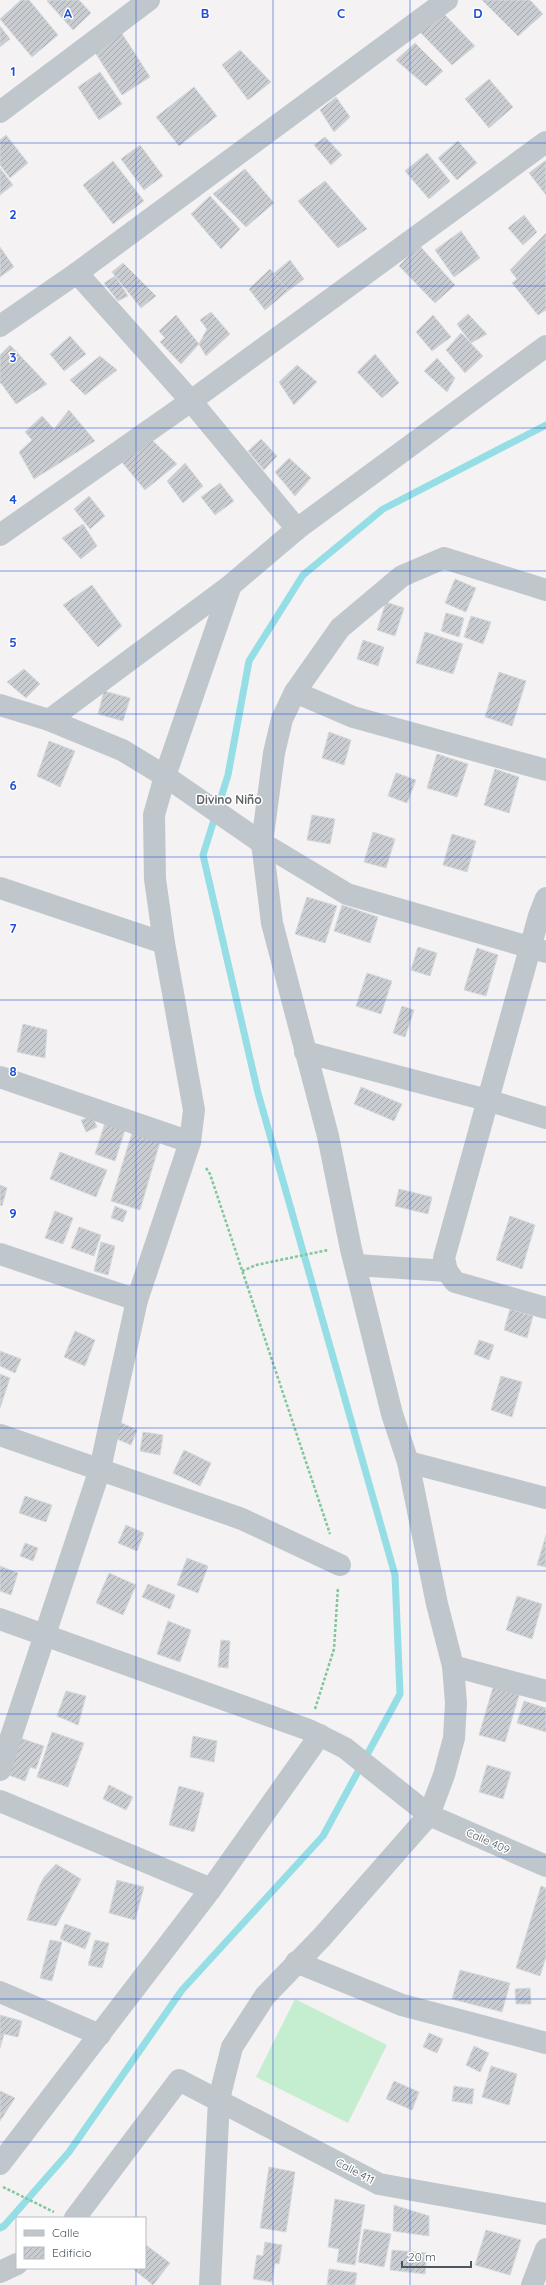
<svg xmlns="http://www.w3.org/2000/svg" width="546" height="2285" font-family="Quicksand,sans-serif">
  <defs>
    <pattern id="building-hatch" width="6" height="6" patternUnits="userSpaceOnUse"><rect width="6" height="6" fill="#c9cdd1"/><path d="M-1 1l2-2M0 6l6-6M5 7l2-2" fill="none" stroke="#a5a9ad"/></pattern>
  </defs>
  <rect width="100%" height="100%" fill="#f4f2f2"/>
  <polygon fill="#c5edd0" points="295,1999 387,2045 348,2123 256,2077"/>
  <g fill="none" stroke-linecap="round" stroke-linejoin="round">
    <polyline stroke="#96dee5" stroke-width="7" points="0,2228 4,2226 69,2152 182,1990 323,1836 400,1694 395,1575 258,1093 203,855 228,775 249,661 303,575 383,509 546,425"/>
  </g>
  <g fill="url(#building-hatch)" stroke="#d6d9dc">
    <polygon points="21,0 29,0 58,35 32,57 0,19"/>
    <polygon points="49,0 79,0 91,13 73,30 47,1"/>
    <polygon points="482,0 530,0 543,14 518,36"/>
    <polygon points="443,13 475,46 452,65 420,32"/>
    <polygon points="0,26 10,39 0,47"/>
    <polygon points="121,32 150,77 122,95 93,49"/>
    <polygon points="415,43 443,71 426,86 396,60"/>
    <polygon points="240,50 271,82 248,100 222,65"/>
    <polygon points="100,72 122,104 99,120 78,87"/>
    <polygon points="489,79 513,107 489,128 465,99"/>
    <polygon points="194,87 217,116 179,146 156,117"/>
    <polygon points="336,97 350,117 334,132 320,110"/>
    <polygon points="6,135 28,163 10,178 0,165 0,140"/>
    <polygon points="325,137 342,155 331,165 314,145"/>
    <polygon points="458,141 477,163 457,180 438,158"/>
    <polygon points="140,145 163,176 144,190 121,159"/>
    <polygon points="427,153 450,181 429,199 405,171"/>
    <polygon points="546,160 546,195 529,173"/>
    <polygon points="113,161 144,201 113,224 83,185"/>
    <polygon points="0,168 13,185 0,195"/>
    <polygon points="245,169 274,203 246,227 213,194"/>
    <polygon points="325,181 367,229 338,248 298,201"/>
    <polygon points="210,196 240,229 221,249 191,214"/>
    <polygon points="524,215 537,232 523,245 508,228"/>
    <polygon points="461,231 480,258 454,277 435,250"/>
    <polygon points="546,233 546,310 538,315 512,283 517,279 510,270"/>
    <polygon points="419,245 455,285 435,303 399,266"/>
    <polygon points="0,247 14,267 0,277"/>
    <polygon points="290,260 304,279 288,291 273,274"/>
    <polygon points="123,263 156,296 141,308 112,272"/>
    <polygon points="270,269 288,291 265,310 249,289"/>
    <polygon points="115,276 128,296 118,301 104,283"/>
    <polygon points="211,312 230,334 206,356 199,344 207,329 200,320"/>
    <polygon points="468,314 487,334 471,343 457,324"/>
    <polygon points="176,315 199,344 181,364 160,342 165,338 159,331"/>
    <polygon points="433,315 451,337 432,351 416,332"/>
    <polygon points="461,333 483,356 465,373 446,350"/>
    <polygon points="70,336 86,354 64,371 50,354"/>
    <polygon points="10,345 47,384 16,404 1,383 0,384 0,355"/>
    <polygon points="375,354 399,383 382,398 357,372"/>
    <polygon points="100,356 117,370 85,395 70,380"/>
    <polygon points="437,358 455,378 447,392 424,371"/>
    <polygon points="297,365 317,382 294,405 279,382"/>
    <polygon points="69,410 95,441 34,479 19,452 32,440 25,432 42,416 54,429"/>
    <polygon points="150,438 177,464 145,490 121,461"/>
    <polygon points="261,439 277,456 264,470 248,451"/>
    <polygon points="289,458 311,478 295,496 275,472"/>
    <polygon points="185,463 203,486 183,503 167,481"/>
    <polygon points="220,483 234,501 215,515 201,497"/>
    <polygon points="89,496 105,516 90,529 74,509"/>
    <polygon points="83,524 97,546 81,559 62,538"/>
    <polygon points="455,579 476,588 466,612 445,603"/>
    <polygon points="92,585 122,626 98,647 63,605"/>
    <polygon points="386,602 404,608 395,636 377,630"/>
    <polygon points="446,613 464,618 459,637 441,631"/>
    <polygon points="471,616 491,622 483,644 464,637"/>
    <polygon points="425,632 463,644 453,674 416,663"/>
    <polygon points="363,640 384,647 378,666 357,659"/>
    <polygon points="24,669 40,684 26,698 7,682"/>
    <polygon points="499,672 526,681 512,726 485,717"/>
    <polygon points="104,691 130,698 123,721 98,714"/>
    <polygon points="329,732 351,740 344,765 322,758"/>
    <polygon points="49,741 75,751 60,787 37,776"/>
    <polygon points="437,754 468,764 457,797 427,788"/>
    <polygon points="495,769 519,777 509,813 484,805"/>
    <polygon points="396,773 416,780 407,803 388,796"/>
    <polygon points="312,815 335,819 330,844 307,840"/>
    <polygon points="373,832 395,839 386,868 364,862"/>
    <polygon points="452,834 476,841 467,872 443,865"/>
    <polygon points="307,897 337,906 325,943 295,934"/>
    <polygon points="342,905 378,917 370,943 334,931"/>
    <polygon points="418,947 437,953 430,976 411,970"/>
    <polygon points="477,948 498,955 486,996 464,990"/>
    <polygon points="367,973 392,981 381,1014 356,1006"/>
    <polygon points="402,1006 414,1010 405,1037 393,1033"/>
    <polygon points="23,1024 47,1030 45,1058 17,1052"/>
    <polygon points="361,1087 402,1104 394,1121 354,1104"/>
    <polygon points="92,1116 97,1127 86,1132 81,1120"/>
    <polygon points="105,1123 125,1130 115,1161 95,1154"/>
    <polygon points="132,1133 160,1142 140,1210 111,1201"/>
    <polygon points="60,1152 107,1170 96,1197 50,1179"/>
    <polygon points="0,1185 7,1188 2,1206 0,1205"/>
    <polygon points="399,1189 432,1197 428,1214 395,1206"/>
    <polygon points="115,1206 127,1211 123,1222 111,1218"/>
    <polygon points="55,1211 73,1218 63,1244 45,1238"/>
    <polygon points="510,1216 535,1225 522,1269 496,1260"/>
    <polygon points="79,1227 101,1235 94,1256 71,1248"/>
    <polygon points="101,1242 115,1246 108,1275 94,1271"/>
    <polygon points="510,1309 533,1316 527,1338 504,1330"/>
    <polygon points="75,1331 95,1340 85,1366 64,1357"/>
    <polygon points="479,1340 494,1345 489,1360 474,1354"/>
    <polygon points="0,1351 21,1359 15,1373 0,1366"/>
    <polygon points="0,1374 10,1378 0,1408"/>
    <polygon points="501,1376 522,1382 512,1417 491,1410"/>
    <polygon points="117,1421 137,1430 131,1445 110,1436"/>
    <polygon points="143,1432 163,1435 160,1455 140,1451"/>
    <polygon points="184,1450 211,1463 200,1486 173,1473"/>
    <polygon points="25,1496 52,1505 46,1522 19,1513"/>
    <polygon points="126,1525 144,1533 137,1551 118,1543"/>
    <polygon points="546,1535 546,1567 537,1565"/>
    <polygon points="25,1543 38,1548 33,1561 20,1556"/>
    <polygon points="187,1558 208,1566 198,1593 177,1585"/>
    <polygon points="0,1566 18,1573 11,1595 0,1591"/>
    <polygon points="109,1573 136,1585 123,1615 96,1603"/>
    <polygon points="148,1584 175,1595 170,1609 142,1597"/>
    <polygon points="517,1596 542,1604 532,1639 506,1630"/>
    <polygon points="168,1621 191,1630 180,1662 157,1654"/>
    <polygon points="221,1640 230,1641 228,1668 218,1667"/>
    <polygon points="494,1684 520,1692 505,1742 479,1735"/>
    <polygon points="66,1691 86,1696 78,1725 57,1716"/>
    <polygon points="524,1701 546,1708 546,1732 517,1723"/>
    <polygon points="52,1732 84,1743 68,1787 37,1777"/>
    <polygon points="193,1736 217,1741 214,1762 190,1757"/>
    <polygon points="17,1737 44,1746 36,1769 30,1767 25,1781 0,1772"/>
    <polygon points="487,1765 511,1772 503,1799 479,1792"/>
    <polygon points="109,1785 133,1797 126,1810 103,1799"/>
    <polygon points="179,1786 204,1793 194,1832 169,1825"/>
    <polygon points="56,1864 81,1879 56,1926 27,1920 38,1889 44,1877"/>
    <polygon points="117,1880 144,1887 135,1920 109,1913"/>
    <polygon points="541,1886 546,1888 546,1957 540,1976 516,1968"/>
    <polygon points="65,1924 91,1933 85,1949 60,1939"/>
    <polygon points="50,1940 62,1942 52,1981 40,1978"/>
    <polygon points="95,1940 109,1943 102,1968 88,1965"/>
    <polygon points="460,1970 510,1983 502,2012 452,1999"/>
    <polygon points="530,1988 531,2004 516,2004 515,1989"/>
    <polygon points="0,2015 22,2021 18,2037 4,2034 0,2048"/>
    <polygon points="429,2033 443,2039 437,2053 423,2047"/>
    <polygon points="474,2046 489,2053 480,2072 466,2065"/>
    <polygon points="491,2066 517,2074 509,2105 482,2097"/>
    <polygon points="394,2081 419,2092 412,2110 386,2099"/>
    <polygon points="454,2086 474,2089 472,2104 452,2101"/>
    <polygon points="0,2091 15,2098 0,2121"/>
    <polygon points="269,2167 295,2172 286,2232 260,2228"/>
    <polygon points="335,2199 365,2205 355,2265 337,2262 339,2249 328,2247"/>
    <polygon points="394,2205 429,2216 429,2236 393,2231"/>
    <polygon points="364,2229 391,2234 384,2267 358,2262"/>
    <polygon points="486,2230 521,2240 510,2275 475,2265"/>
    <polygon points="265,2242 282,2245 279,2264 275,2263 272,2282 253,2279 257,2255 263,2256"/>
    <polygon points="146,2245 170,2263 153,2285 132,2268 145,2268"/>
    <polygon points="392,2250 427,2253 425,2274 390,2270"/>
    <polygon points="329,2269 357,2273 355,2285 327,2285"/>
  </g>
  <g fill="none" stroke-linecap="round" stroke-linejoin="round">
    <g stroke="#80c89c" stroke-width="2.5" stroke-dasharray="3 2" stroke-linecap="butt">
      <polyline points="206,1168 210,1174 330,1534"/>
      <polyline points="242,1271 256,1265 328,1250"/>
      <polyline points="315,1709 334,1649 338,1587"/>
      <polyline points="3,2187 54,2212"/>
    </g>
    <g stroke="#bfc7cd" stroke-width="22">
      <polyline points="0,112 149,0"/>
      <polyline points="77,273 191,401 297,529"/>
      <polyline points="0,326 77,273 447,0"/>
      <polyline points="0,535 191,401 546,142"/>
      <polyline points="295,692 353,717 546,770"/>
      <polyline points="0,705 49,720 122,750 165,776 262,843 347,894 546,952"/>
      <polyline points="49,720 231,585 297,529 546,346"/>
      <polyline points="0,888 164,943"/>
      <polyline points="546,898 539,916 444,1258 447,1271 455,1282 546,1308"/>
      <polyline points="305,1052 487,1100 546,1118"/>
      <polyline points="0,1077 190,1142 137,1300 100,1469 0,1770"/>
      <polyline points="190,1142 194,1110 164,943 155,879 154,815 165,776 231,585"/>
      <polyline points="0,1254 137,1300"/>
      <polyline points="356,1265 447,1271"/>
      <polyline points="0,1435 242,1519 340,1565"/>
      <polyline points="408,1462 546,1498"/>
      <polyline points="0,1619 309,1730 345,1748 429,1815 546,1866"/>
      <polyline points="453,1666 546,1691"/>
      <polyline points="0,1801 211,1889"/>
      <polyline points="296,1962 402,2005 546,2043"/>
      <polyline points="0,1992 100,2035"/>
      <polyline points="0,2164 211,1889 320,1735"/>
      <polyline points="75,2218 179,2080 379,2184 546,2214"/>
      <polyline points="0,2272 17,2264"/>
      <polyline points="210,2285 219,2099 232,2047 265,1996 322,1937 429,1815 444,1775 454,1738 456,1703 453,1666 437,1604 408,1462 392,1414 351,1249 328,1136 272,923 262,843 274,753 282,719 295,692 340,628 402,576 444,558 546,590"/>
      <polyline points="532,2285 546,2249"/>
    </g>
  </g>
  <path fill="none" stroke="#1d4ed8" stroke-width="1" stroke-opacity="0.55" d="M136,0V2218M273,0V2285M410,0V2285M0,143H546M0,286H546M0,428H546M0,571H546M0,714H546M0,857H546M0,1000H546M0,1142H546M0,1285H546M0,1428H546M0,1571H546M0,1714H546M0,1857H546M0,1999H546M0,2142H546M136,2268V2285"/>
  <g text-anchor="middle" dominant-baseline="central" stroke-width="3" stroke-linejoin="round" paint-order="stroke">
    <g font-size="11" fill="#4b575e" stroke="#fff">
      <text transform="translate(488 1841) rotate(24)">Calle 409</text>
      <text transform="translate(355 2171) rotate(28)">Calle 411</text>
    </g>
    <g font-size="12" font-weight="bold" fill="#5f6366" stroke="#fff">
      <text x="229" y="799">Divino Niño</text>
    </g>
  </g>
  <g font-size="13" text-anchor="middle" font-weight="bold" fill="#1d4ed8" stroke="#fff" stroke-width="3" stroke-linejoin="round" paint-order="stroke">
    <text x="68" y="18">A</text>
    <text x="205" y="18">B</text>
    <text x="341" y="18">C</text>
    <text x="478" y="18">D</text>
    <text x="13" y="76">1</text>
    <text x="13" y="219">2</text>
    <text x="13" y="362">3</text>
    <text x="13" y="504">4</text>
    <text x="13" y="647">5</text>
    <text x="13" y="790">6</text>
    <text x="13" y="933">7</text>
    <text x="13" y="1076">8</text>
    <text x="13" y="1218">9</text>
  </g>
  <rect x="16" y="2217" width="130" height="52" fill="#ffffff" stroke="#b7bcbf"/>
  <rect x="24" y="2230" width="20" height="6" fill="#bfc7cd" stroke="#b7bcbf"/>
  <text x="52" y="2237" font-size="12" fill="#4b575e">Calle</text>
  <rect x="24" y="2247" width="20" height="12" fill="url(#building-hatch)" stroke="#b7bcbf"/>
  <text x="52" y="2257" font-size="12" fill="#4b575e">Edificio</text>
  <path d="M402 2261v6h69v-6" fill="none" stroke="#4b575e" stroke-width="2"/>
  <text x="408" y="2261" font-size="12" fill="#4b575e" stroke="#ffffff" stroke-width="3" paint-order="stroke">20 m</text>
</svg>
